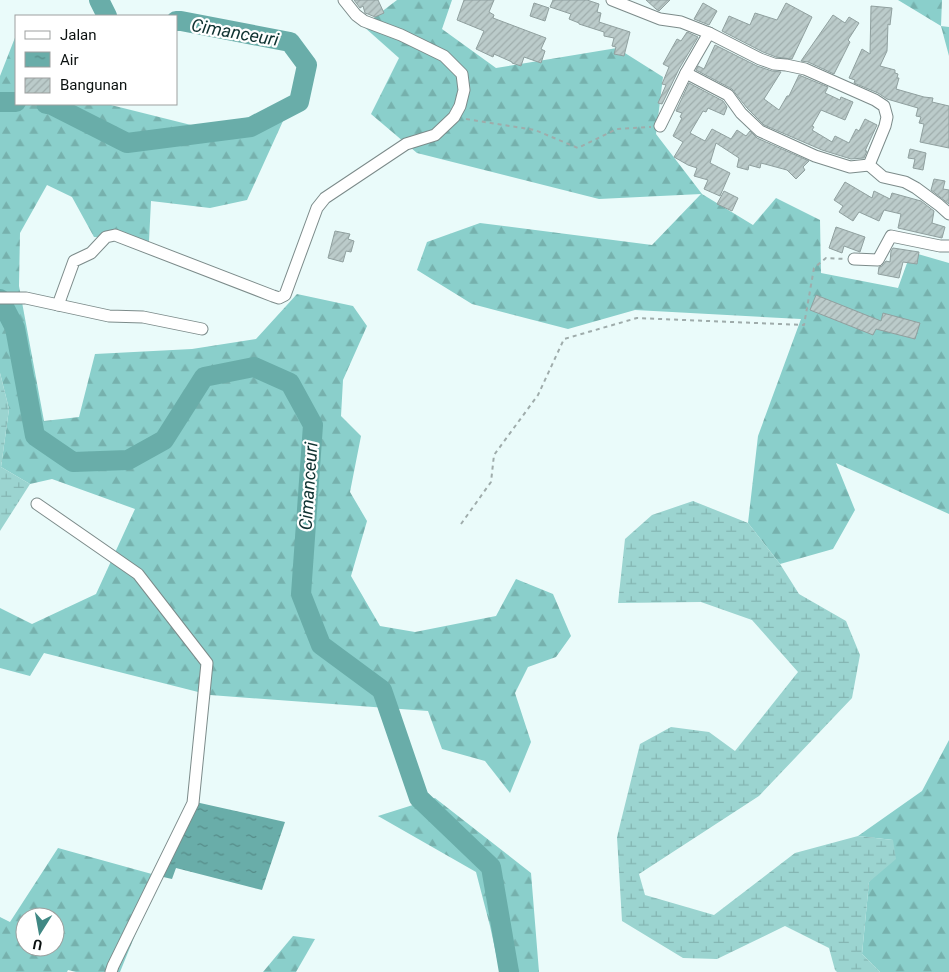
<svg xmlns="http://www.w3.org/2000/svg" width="949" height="972" font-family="Roboto,sans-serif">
  <defs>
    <pattern id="forest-firs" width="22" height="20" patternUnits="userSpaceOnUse" patternTransform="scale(1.25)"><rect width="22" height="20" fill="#8acfcb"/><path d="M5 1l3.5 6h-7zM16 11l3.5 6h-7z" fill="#76b1ad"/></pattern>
    <pattern id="wetland-marsh" width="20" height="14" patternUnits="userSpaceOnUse" patternTransform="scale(1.25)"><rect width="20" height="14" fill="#9bd4d0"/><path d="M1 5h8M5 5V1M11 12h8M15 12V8" fill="none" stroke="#84b5b2"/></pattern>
    <pattern id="water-ripples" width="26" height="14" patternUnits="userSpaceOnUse" patternTransform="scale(1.25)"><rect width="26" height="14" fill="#69ada9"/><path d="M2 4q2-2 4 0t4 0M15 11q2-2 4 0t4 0" fill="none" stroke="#558b88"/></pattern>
    <pattern id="building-hatch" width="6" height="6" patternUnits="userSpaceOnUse" patternTransform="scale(1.25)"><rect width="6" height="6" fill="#bbcbca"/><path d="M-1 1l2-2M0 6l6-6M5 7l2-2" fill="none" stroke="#9fadac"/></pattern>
  </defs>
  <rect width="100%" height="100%" fill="#eafbfa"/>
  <g fill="url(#forest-firs)" fill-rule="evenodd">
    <polygon points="397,0 452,0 442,29 496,68 617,48 663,77 656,134 702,194 753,225 776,198 820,220 821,273 898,288 911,252 949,263 949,514 836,463 855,510 833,549 780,564 748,523 758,436 801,319 635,310 568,329 472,304 417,270 427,242 480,223 652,245 701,194 599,199 417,153 371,114 399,58 363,26"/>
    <polygon points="898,0 942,0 941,26 949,27 949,56 941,26"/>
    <polygon points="16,35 16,104 107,104 199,127 288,110 247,200 210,208 151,201 149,241 94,237 72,197 47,185 20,233 19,286 44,421 79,417 95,354 192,349 256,339 297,294 353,306 367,326 343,380 341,416 361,436 350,492 367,521 351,576 380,626 415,632 496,616 516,579 553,594 571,636 556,657 528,667 515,693 531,742 510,793 485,761 442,749 428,711 210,695 44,653 30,676 0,668 0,608 32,624 96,594 135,509 52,479 30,484 1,467 9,409 0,373 0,76"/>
    <polygon points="949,740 949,972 880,972 862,954 869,882 893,840 858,836 922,791"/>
    <polygon points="435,798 531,873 539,972 500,972 490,926 476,872 378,816"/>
    <path d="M58,848L159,876L120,972H76L68,970L67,972H0V917L10,922ZM25,917H55V947H25Z"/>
    <polygon points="293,936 315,939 296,972 263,972"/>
  </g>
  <g fill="url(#wetland-marsh)">
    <polygon points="0,373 9,409 1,467 30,484 0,531"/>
    <polygon points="693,501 748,523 780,564 799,594 846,621 860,655 852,698 759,796 639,874 645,895 714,915 795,853 858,836 893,840 896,859 869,882 862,954 880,972 837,972 835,970 829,948 785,926 717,959 683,958 622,921 617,837 640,744 671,727 709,732 735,751 798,672 752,620 701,602 618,603 625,539 652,515"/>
  </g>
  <polygon fill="url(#water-ripples)" points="191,801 285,822 262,890 176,868 172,879 159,876"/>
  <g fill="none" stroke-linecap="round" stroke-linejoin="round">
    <g stroke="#69ada9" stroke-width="20">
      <polyline points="99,0 107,16"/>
      <polyline points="0,102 16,102"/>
      <polyline points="46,104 50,104 127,143 251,127 299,102 307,65 290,42 181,21 176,21"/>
      <polyline points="0,299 15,328 35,436 73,462 128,460 164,440 204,377 254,367 290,383 313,425 301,594 321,645 382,690 419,798 491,867 509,972"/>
    </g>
  </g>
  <g fill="url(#building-hatch)" stroke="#90a09f">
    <polygon points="354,0 378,0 384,13 375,17 368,14 365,13 363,6 360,8"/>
    <polygon points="464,0 494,0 489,12 494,15 493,18 546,38 541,49 545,51 541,63 524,57 521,66 512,63 512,62 494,54 493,57 476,49 484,31 457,20"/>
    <polygon points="553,0 587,0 599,4 597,12 601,13 599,22 630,32 624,56 614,54 616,47 612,46 614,38 604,36 604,32 579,24 579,23 569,19 571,14 550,7"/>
    <polygon points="646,0 670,0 659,11 656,9"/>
    <polygon points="534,3 549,8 545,21 530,16"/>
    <polygon points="703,3 717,11 709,25 694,19"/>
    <polygon points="786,3 812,17 792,59 776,57 763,52 722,31 729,16 750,25 755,13 777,20"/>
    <polygon points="871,6 892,8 890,25 888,24 887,51 880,66 895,70 895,73 898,74 897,78 899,78 896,89 924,97 933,98 932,102 949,106 949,148 920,142 924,124 919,123 921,117 916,116 918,108 887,99 878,93 854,83 855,80 849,78 862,49 870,54"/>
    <polygon points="833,15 845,23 849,17 859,23 848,40 850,42 834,74 808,62 801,61"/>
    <polygon points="687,32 698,37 679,69 662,104 658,103 666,85 662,84 669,67 663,64 677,39 681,41"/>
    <polygon points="715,45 757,66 772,71 781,72 764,99 779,110 787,96 789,96 799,75 828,87 825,93 840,100 841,97 853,102 845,120 821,110 812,126 814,127 812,130 832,142 835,136 849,143 856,129 859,131 865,119 877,125 865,151 867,151 864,158 851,159 822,150 764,125 747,108 732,89 696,70 698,66 704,69"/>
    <polygon points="689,83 723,101 727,107 724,115 708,108 706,112 703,111 690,133 705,141 712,129 731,139 737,130 746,136 750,131 757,138 809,161 803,167 805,170 796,179 787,170 761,163 760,168 749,165 748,170 737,167 739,158 716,143 710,163 730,173 720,196 704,189 708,180 694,176 697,168 688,165 674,157 683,142 673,136 682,118 680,117 682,113 676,111"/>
    <polygon points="910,149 926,153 923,170 913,168 915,159 908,158"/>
    <polygon points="934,179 945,181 943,189 949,190 949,204 931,190"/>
    <polygon points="845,182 872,198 874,191 890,199 892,193 921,201 934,211 932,223 945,227 942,238 898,228 901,214 884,210 879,221 859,212 853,221 839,212 843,206 834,200"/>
    <polygon points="724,191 738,198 732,211 717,204"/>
    <polygon points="836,227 865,237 860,252 844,246 842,253 829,248"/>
    <polygon points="335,231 350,234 348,239 354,241 351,252 346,251 343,262 328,258"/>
    <polygon points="893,248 919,252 917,264 903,262 899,278 878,274 879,267 882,266 886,261 890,262 891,251"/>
    <polygon points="816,295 881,321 883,313 920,323 915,339 876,329 873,335 810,310"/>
  </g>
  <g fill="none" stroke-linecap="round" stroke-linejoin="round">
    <g stroke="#7c8b8a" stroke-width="13">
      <g id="minor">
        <polyline points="612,0 660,19 681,22 709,33 760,59 774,64 786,65 805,69 875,100 884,106 887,117 885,126 869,165 883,177 905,182 916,188 939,205 949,214"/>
        <polyline points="686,73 728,95 741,113 760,131 815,156 850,167 869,165"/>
        <polyline points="660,126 686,73 709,33"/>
        <polyline points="854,259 878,260 891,236 940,246 949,246"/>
        <polyline points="0,298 26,298 109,316 143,317 202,329"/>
        <polyline points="58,305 74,261 91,253 106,237 115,235 273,296 279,298 285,295 317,208 325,198 406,144 435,135 454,117 460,106 464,90 462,74 444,56 401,35 364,21 356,15 344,0"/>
        <polyline points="37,504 138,574 207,663 193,803 113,966 111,972"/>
      </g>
    </g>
    <g stroke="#9facab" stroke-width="2" stroke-dasharray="4 4" stroke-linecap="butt">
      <polyline points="466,119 535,130 578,148 617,129 651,127"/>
      <polyline points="461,524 491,482 494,455 538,395 564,339 637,318 804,325 814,268 826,258 845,259"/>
    </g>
    <use href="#minor" stroke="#fff" stroke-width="11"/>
  </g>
  <g text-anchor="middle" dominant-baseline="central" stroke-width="4.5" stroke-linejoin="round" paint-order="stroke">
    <g font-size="18" font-style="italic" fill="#0f3231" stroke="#fff">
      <text transform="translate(235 32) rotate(10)">Cimanceuri</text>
      <text transform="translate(308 486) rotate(-86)">Cimanceuri</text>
    </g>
  </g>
  <rect x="15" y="15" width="162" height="90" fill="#ffffff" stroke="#9da09f"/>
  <rect x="25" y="31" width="25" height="8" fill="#ffffff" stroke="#9da09f"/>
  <text x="60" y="40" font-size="15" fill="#0b1110">Jalan</text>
  <rect x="25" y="52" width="25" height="15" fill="url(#water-ripples)" stroke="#9da09f"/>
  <text x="60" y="65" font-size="15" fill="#0b1110">Air</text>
  <rect x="25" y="78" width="25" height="15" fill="url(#building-hatch)" stroke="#9da09f"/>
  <text x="60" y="90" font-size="15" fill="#0b1110">Bangunan</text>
  <g transform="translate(40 932) rotate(191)"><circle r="24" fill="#ffffff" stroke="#9da09f"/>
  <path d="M0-4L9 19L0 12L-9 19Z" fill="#408884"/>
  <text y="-8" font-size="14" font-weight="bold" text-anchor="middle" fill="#0b1110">U</text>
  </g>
</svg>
